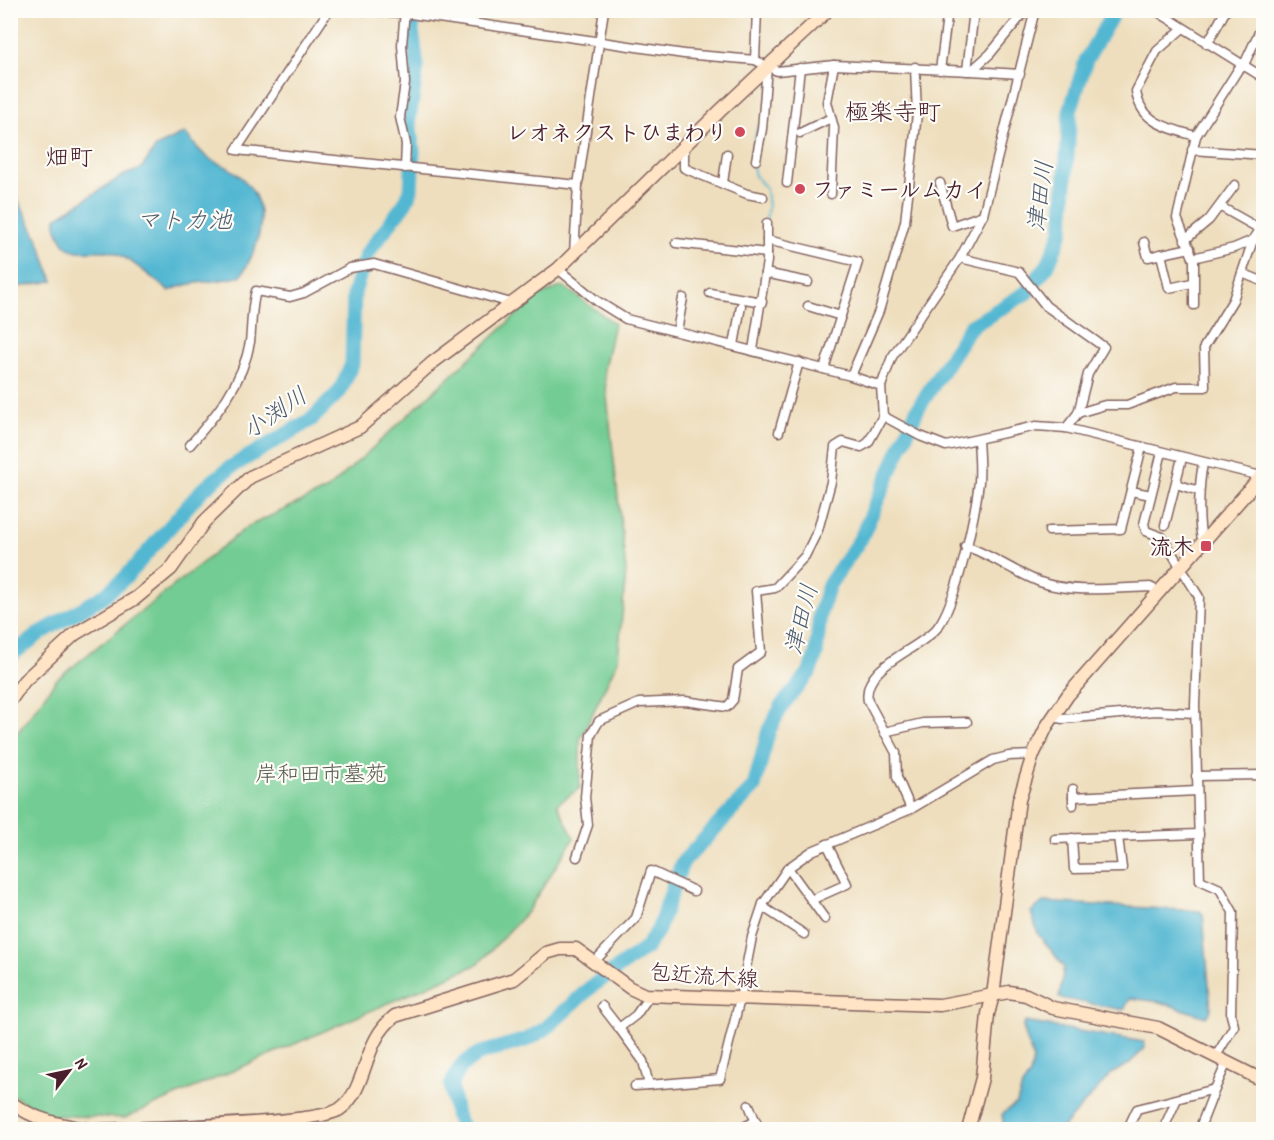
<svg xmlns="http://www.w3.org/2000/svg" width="1274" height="1140" font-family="'Patrick Hand','Klee One',sans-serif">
  <rect width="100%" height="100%" fill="#fdfcf7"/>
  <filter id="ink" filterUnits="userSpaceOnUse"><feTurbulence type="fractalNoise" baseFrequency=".0167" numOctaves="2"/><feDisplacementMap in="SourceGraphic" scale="12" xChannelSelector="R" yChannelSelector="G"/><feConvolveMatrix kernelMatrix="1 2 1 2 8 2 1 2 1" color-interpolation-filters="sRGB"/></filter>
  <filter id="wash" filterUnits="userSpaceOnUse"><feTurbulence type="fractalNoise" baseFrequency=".008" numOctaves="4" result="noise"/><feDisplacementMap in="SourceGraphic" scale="24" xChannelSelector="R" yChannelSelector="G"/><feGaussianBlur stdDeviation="1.35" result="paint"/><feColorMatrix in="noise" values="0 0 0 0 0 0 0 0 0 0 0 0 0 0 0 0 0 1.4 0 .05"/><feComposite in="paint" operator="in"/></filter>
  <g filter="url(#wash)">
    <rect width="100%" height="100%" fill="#eedebd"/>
    <polygon fill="#72cc93" stroke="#5e765f" stroke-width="1.5" points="563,286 614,323 604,369 626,571 618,660 580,740 580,788 557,804 574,838 527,912 478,964 125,1118 44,1115 11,1094 10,743 56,680 247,527 328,489 536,297"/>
    <g fill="#53b7d2" stroke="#4e6b7e" stroke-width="1.5">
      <path d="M185,133C192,141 199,151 207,157C214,163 225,165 232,170C273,199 264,239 241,276C217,283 192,280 169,291C153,279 134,261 116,253C96,245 73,261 62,240C58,232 55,227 56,218L122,176L141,169L156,147Z"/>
      <polygon points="15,194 38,239 53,281 11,288 11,197"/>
      <polygon points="1043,902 1200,911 1203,914 1211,1010 1206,1017 1160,1002 1130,998 1124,1010 1059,998 1064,967 1038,934 1031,912"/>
      <polygon points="1025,1022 1144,1042 1145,1048 1129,1064 1111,1074 1061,1129 1004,1129 1002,1114 1017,1103 1022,1086 1030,1075 1033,1060 1023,1027"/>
    </g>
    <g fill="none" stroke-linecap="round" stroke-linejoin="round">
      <polyline stroke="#53b7d2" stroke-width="2" points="758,125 751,158 755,176 766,188 768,208 766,219"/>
      <g stroke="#53b7d2" stroke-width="15">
        <polyline points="10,656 39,634 102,597 125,578 202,490 231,467 312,419 340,391 352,364 354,293 366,255 405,203 411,190 413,151 409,120 417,66 412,30 414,10"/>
        <polyline points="464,1130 456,1115 451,1085 461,1066 478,1054 526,1040 545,1029 591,987 646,948 658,930 682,863 754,787 769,730 783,704 809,673 816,655 820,613 829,585 861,538 917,410 970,327 1026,293 1048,265 1062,231 1070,111 1086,60 1115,10"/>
      </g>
    </g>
  </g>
  <g filter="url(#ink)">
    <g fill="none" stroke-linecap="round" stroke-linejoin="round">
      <g stroke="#83625e" stroke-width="11">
        <g id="street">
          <polyline points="329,10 236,150 578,185 574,254"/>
          <polyline points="351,10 404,13 684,54 755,60 777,71 834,65 971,71 990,54 1026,10"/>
          <polyline points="405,10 402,45 405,83 400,117 406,144 405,168"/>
          <polyline points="1155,10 1264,78"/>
          <path d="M1183,28L1157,51L1136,91C1140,123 1170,129 1196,136L1241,65"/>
          <polyline points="1207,44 1226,10"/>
          <polyline points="755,60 757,10"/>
          <polyline points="1243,67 1260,30 1264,31"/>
          <polyline points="940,70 948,10"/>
          <polyline points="967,71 974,10"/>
          <polyline points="971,71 1020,74"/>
          <polyline points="800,133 831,118"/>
          <polyline points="684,146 684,168 747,194 763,197"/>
          <polyline points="1192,150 1264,155"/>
          <polyline points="756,160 762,129 767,67"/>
          <polyline points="723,183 727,154"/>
          <polyline points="787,183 800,68"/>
          <polyline points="940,183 952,226 983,215"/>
          <polyline points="578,185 604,10"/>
          <polyline points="831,194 834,128 827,102 834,65"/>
          <polyline points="1221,207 1260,229"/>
          <polyline points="1255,238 1264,243"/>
          <polyline points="767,240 858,262 824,369"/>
          <polyline points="1185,240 1209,220 1235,185"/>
          <polyline points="1144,242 1148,257 1190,248"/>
          <polyline points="676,243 767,253"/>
          <polyline points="1161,254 1169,288 1192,283"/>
          <polyline points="960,258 1019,272 1046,306 1104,347 1088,374 1078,413 1066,428"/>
          <polyline points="1193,258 1234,248 1253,240"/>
          <polyline points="558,269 597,301 626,319 851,376 881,386"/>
          <polyline points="765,273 808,282"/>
          <polyline points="1242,273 1264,282"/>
          <polyline points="710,293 762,302"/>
          <polyline points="1194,305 1194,260 1177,218 1196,136"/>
          <polyline points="808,306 841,316"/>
          <polyline points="677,331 683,298"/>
          <polyline points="734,345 741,306"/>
          <polyline points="753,350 767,261 767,223"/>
          <polyline points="851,376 879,311 905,222 917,114 915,67"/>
          <polyline points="1078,413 1105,405 1127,405 1176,387 1205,387 1204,347 1233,300 1253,240 1264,224"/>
          <polyline points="883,416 920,436 946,446 1036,426 1066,428 1261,476"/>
          <polyline points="779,432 799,362"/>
          <path d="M190,445C216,415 243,383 250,342C252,325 251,308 256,291L290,297L304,293L350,268L374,264L511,303"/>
          <polyline points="1162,452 1144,524 1146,531 1162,537 1199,597 1195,705 1200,880 1220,889 1233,912 1231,1015 1234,1026 1216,1056"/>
          <path d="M1203,464C1199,483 1197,524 1203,542"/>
          <polyline points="1176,484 1199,491"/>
          <polyline points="1131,491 1151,495"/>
          <polyline points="1165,525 1182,458"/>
          <polyline points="1049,531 1121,529 1142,447"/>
          <path d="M965,546C992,555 1014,572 1040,582C1073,594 1116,588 1150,587L1160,592"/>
          <polyline points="1053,717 1063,719 1155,711 1195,713"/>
          <polyline points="884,732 923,723 967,722"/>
          <polyline points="1196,776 1264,775"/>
          <polyline points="1073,789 1073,805"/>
          <polyline points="1073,797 1197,791"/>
          <path d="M911,809L897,777L896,753L868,701C861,666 918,651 937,628C957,603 975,515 979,482C980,468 979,454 978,440"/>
          <polyline points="1072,838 1074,869 1122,868 1118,837"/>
          <polyline points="1055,839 1199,834"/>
          <polyline points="577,857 588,825 585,797 591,735 599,721 639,703 685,701 727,707 733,700 738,669 761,652 756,591 775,588 805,556 818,530 831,482 835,447 843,442 861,447 868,443 883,416 881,386 892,357 960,258 983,215 1035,10"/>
          <polyline points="788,868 825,919"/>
          <polyline points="811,900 847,884 827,844"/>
          <polyline points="763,904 766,909 804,934"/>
          <polyline points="594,962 636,918 651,871 694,891"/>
          <polyline points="650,995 636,1015 619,1028 643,1061 649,1085 720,1079 740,999 752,937 763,904 788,868 812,851 911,809 993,760 1009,756 1033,755"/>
          <polyline points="602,1006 619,1028"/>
          <polyline points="635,1086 649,1085"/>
          <polyline points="1215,1089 1227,1062"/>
          <polyline points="749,1105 759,1130"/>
          <polyline points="737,1130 756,1121"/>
          <polyline points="1127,1130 1137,1109 1215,1089 1199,1130"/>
          <polyline points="1163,1130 1176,1101"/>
        </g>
      </g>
      <g stroke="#83625e" stroke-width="15">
        <g id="secondary">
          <polyline points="10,701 24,681 75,634 136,598 171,569 204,522 250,477 360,427 432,363 558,269 722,109 828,10"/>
          <path d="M10,1102C36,1121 61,1125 92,1130"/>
          <path d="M101,1130C139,1128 318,1125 340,1109C369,1088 361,1042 395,1016L514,979L546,953L560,949H576L630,988L645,995L940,1005L1009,992L1026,995L1053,1008L1158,1028L1264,1081"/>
          <polyline points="968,1130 982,1078 988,1014 993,995 1019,800 1033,755 1047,726 1068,695 1264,473"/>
        </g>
      </g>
      <use href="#street" stroke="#fff" stroke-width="8"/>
      <use href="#secondary" stroke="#ffe4c6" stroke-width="12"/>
    </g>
  </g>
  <g fill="#d1495b" stroke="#fdfcf7" stroke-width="2">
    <circle cx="740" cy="132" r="6"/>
    <circle cx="800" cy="189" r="6"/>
    <rect x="1200" y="540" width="12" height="12" rx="3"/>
  </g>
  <g text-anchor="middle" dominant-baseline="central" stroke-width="4.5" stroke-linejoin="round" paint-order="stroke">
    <g font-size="22" font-weight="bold" fill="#4a1f2b" stroke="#fdfcf7" text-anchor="end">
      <text x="728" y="132">レオネクストひまわり</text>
      <text x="812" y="189" text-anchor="start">ファミールムカイ</text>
      <text x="1194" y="546">流木</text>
    </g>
    <g font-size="22" fill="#585c4f" stroke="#fdfcf7">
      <text x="321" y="773">岸和田市墓苑</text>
    </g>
    <g font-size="22" fill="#4a1f2b" stroke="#fdfcf7">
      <text transform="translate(704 975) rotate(4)">包近流木線</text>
    </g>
    <g font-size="24" fill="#4a1f2b" stroke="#fdfcf7">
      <text x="893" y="111">極楽寺町</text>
      <text x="69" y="156">畑町</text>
    </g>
    <g font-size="24" font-style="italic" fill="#4e5c6e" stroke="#fdfcf7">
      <text transform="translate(1039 196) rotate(-83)">津田川</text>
      <text x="184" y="219">マトカ池</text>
      <text transform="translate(274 412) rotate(-34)">小渕川</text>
      <text transform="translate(800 619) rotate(-76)">津田川</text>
    </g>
  </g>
  <rect width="1274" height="1140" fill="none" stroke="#fdfcf7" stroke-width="36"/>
  <g transform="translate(69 1071) rotate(58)" stroke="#fdfcf7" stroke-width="4.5" paint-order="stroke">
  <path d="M0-4.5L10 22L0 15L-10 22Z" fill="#4a1f2b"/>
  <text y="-9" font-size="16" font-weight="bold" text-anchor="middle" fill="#4a1f2b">N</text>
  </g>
</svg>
